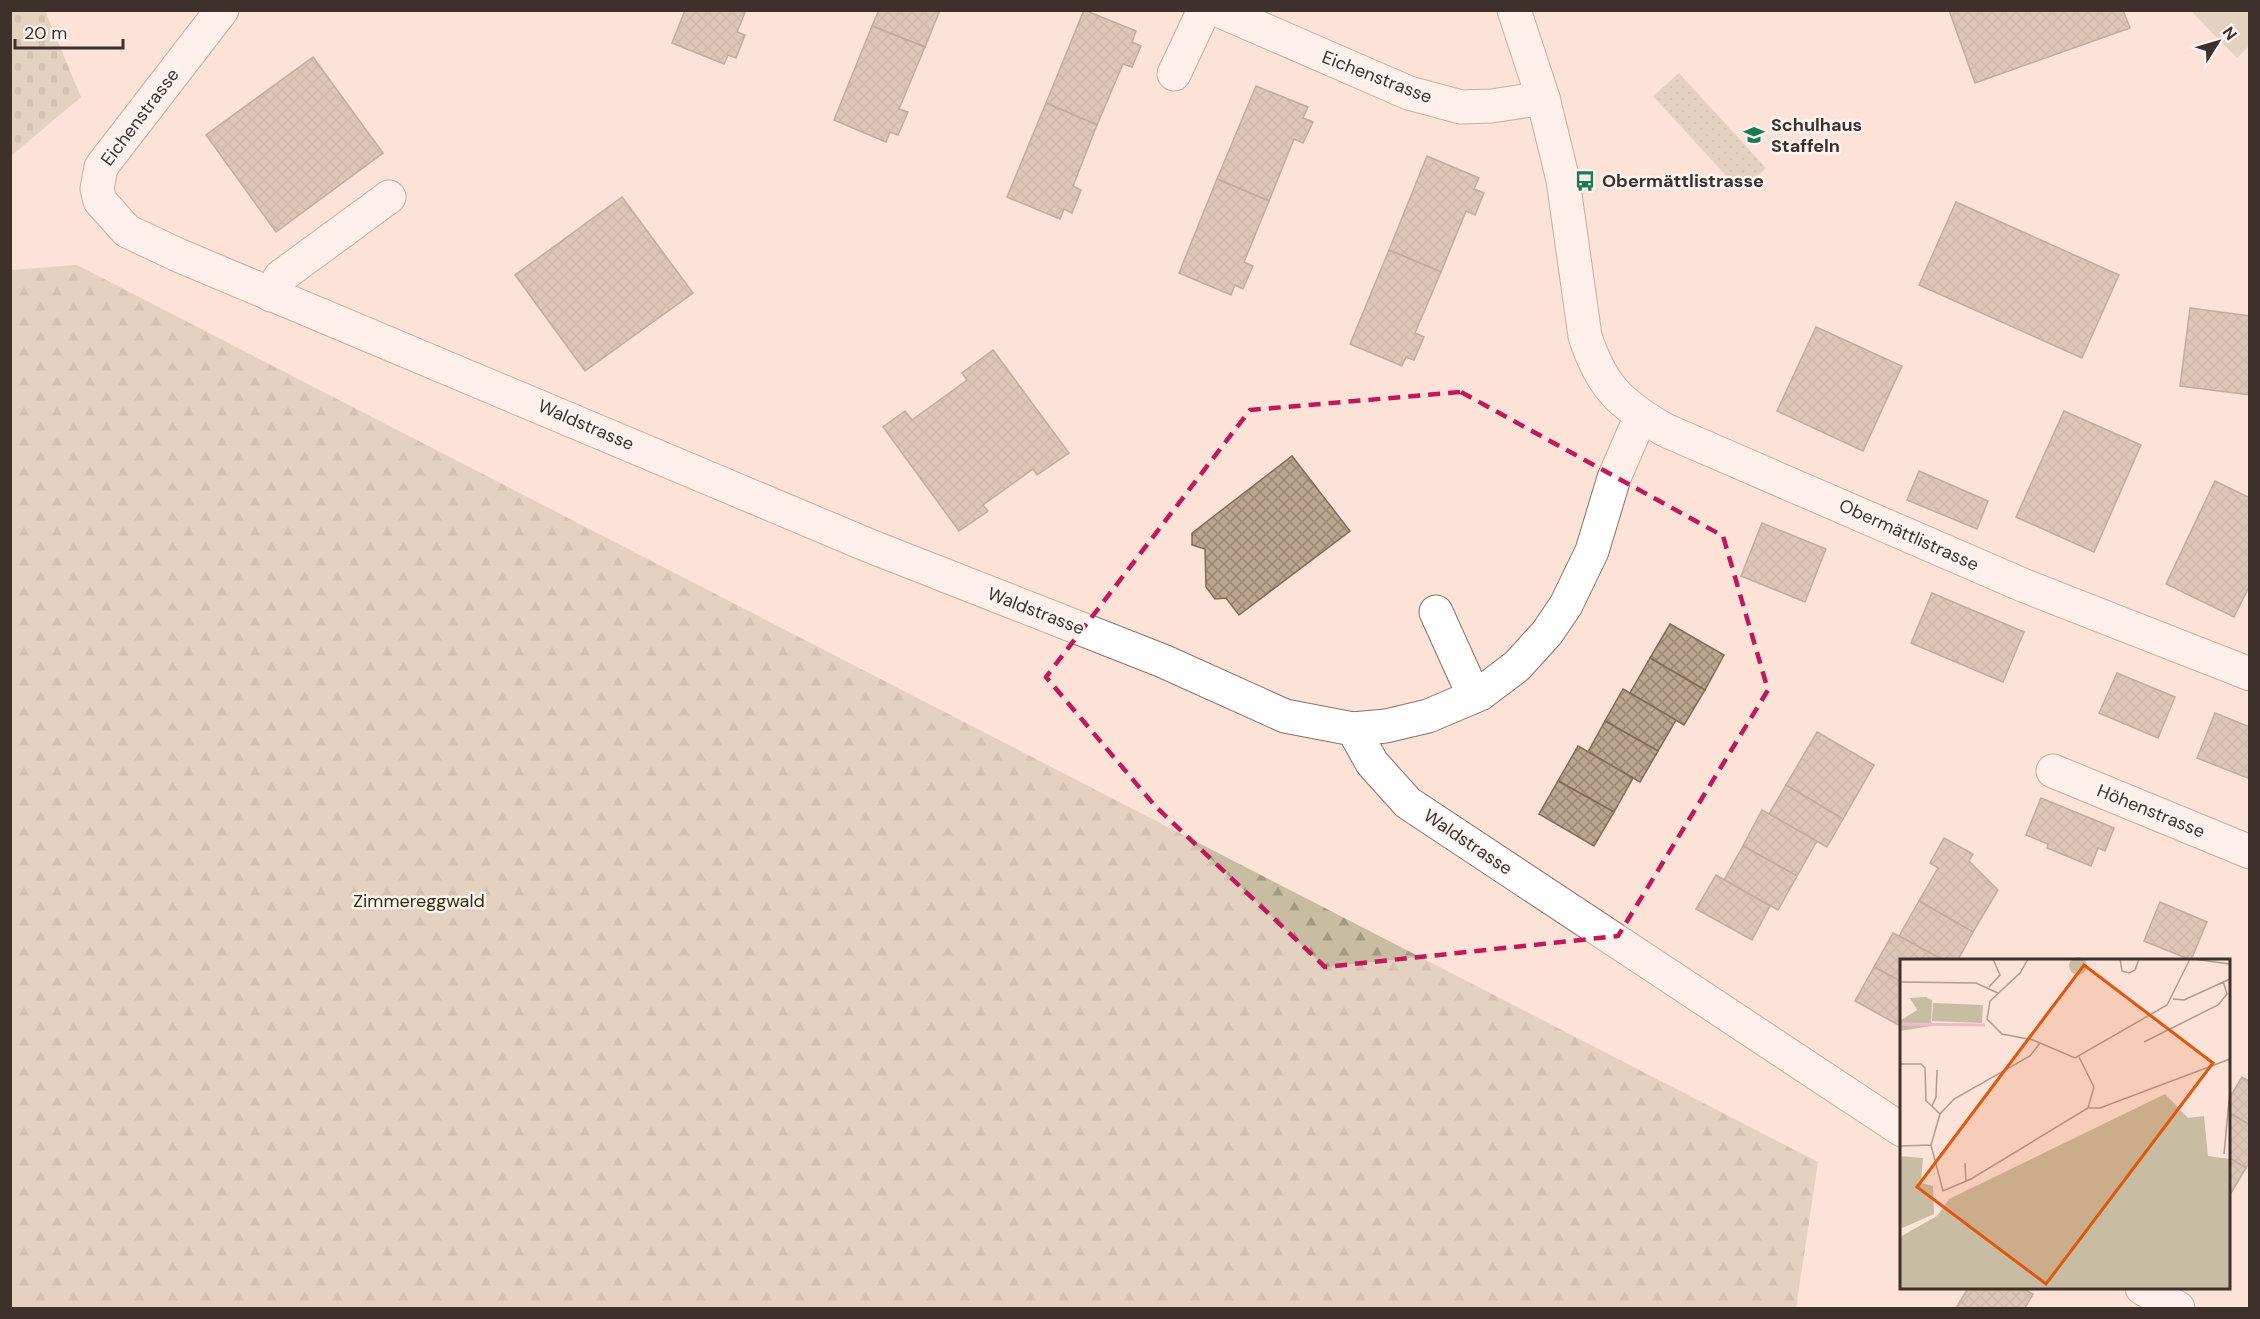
<svg xmlns="http://www.w3.org/2000/svg" width="2260" height="1319" font-family="'DM Sans',sans-serif">
  <defs>
    <pattern id="forest-firs" width="22" height="20" patternUnits="userSpaceOnUse" patternTransform="scale(1.5)"><rect width="22" height="20" fill="#c8bda2"/><path d="M5 1l3.5 6h-7zM16 11l3.5 6h-7z" fill="#a49a84"/></pattern>
    <pattern id="cemetery-stones" width="16" height="16" patternUnits="userSpaceOnUse" patternTransform="scale(1.5)"><rect width="16" height="16" fill="#c8bda2"/><path d="M2 7V4a2 2 0 0 1 4 0v3zM10 15v-3a2 2 0 0 1 4 0v3z" fill="#a49a84"/></pattern>
    <pattern id="park-dots" width="8" height="8" patternUnits="userSpaceOnUse" patternTransform="scale(1.5)"><rect width="8" height="8" fill="#c8bda2"/><path d="M2 2h.1M6 6h.1" fill="none" stroke="#a49a84" stroke-width="1.8" stroke-linecap="round"/></pattern>
    <pattern id="building-cross-hatch" width="8" height="8" patternUnits="userSpaceOnUse" patternTransform="scale(1.5)"><rect width="8" height="8" fill="#bba58f"/><path d="M0 0l8 8M0 8l8-8" fill="none" stroke="#998775"/></pattern>
  </defs>
  <rect width="100%" height="100%" fill="#fce2d7"/>
  <polygon fill="#c8bda2" points="2191,11 2249,11 2249,46 2237,58"/>
  <polygon fill="url(#forest-firs)" points="77,265 1818,1162 1796,1308 11,1308 11,270"/>
  <polygon fill="url(#cemetery-stones)" points="11,10 45,11 81,97 11,156"/>
  <polygon fill="url(#park-dots)" points="1679,73 1766,168 1740,191 1653,96"/>
  <g fill="url(#building-cross-hatch)" stroke="#816c57" stroke-width="1.5">
    <polygon points="685,10 746,10 737,32 745,35 736,58 728,55 724,64 672,43"/>
    <polygon points="879,10 940,10 925,47 872,26"/>
    <polygon points="1084,10 1136,31 1132,42 1141,46 1132,67 1123,64 1097,125 1046,103"/>
    <polygon points="1949,10 2123,10 2130,28 1975,83"/>
    <polygon points="872,26 925,47 899,109 908,112 898,135 890,132 886,142 834,120"/>
    <polygon points="313,57 383,153 276,232 206,135"/>
    <polygon points="1256,86 1308,107 1303,118 1313,122 1303,143 1294,139 1269,201 1217,179"/>
    <polygon points="1046,103 1097,125 1073,186 1081,190 1072,213 1064,209 1060,219 1007,197"/>
    <polygon points="1427,156 1479,178 1474,189 1484,193 1475,215 1466,211 1441,272 1389,250"/>
    <polygon points="1217,179 1269,201 1244,262 1253,266 1243,289 1235,285 1231,295 1179,273"/>
    <polygon points="622,197 693,293 585,371 515,275"/>
    <polygon points="1956,202 2119,275 2082,358 1919,285"/>
    <polygon points="1389,250 1441,272 1415,333 1424,337 1414,360 1406,357 1402,366 1350,344"/>
    <polygon points="2190,308 2250,316 2250,395 2180,386"/>
    <polygon points="1816,327 1902,366 1863,451 1777,411"/>
    <polygon points="993,350 1069,453 1037,475 1033,469 983,505 988,511 959,531 883,427 905,411 912,420 967,380 962,373"/>
    <polygon points="2064,411 2141,445 2094,552 2016,517"/>
    <polygon points="1292,456 1350,531 1239,615 1226,598 1215,599 1206,587 1205,549 1192,545 1192,533"/>
    <polygon points="1919,471 1988,501 1977,529 1907,500"/>
    <polygon points="2215,481 2250,498 2250,585 2234,617 2166,584"/>
    <polygon points="1762,523 1826,549 1805,602 1741,576"/>
    <polygon points="1932,593 2024,632 2003,682 1911,643"/>
    <polygon points="1670,624 1724,655 1705,690 1650,658"/>
    <polygon points="1650,658 1705,690 1684,725 1630,693"/>
    <polygon points="2117,673 2175,697 2158,738 2099,713"/>
    <polygon points="1623,689 1676,720 1658,751 1605,721"/>
    <polygon points="2215,713 2250,727 2250,779 2197,758"/>
    <polygon points="1605,721 1658,751 1640,782 1588,752"/>
    <polygon points="1817,732 1874,765 1843,819 1786,785"/>
    <polygon points="1578,746 1633,778 1614,812 1558,781"/>
    <polygon points="1558,781 1614,812 1594,846 1539,814"/>
    <polygon points="1786,785 1843,819 1827,847 1769,814"/>
    <polygon points="2041,798 2114,828 2105,851 2098,848 2091,866 2047,848 2048,844 2026,835"/>
    <polygon points="1762,810 1817,841 1797,876 1743,846"/>
    <polygon points="1944,838 1973,854 1969,861 1998,890 1973,932 1919,901 1938,868 1930,863"/>
    <polygon points="1743,846 1797,876 1778,910 1724,880"/>
    <polygon points="1716,875 1770,906 1752,940 1696,909"/>
    <polygon points="1919,901 1973,932 1958,960 1943,960 1899,936"/>
    <polygon points="2160,902 2207,922 2191,960 2144,941"/>
    <polygon points="1893,933 1899,936 1943,960 1902,960 1902,982 1874,967"/>
    <polygon points="1874,967 1902,982 1902,1027 1855,1001"/>
    <polygon points="2242,1077 2250,1082 2250,1125 2228,1112 2228,1100"/>
    <polygon points="2228,1112 2250,1125 2250,1162 2246,1168 2228,1157"/>
    <polygon points="2228,1157 2246,1168 2228,1198"/>
    <polygon points="1963,1288 2022,1288 2033,1294 2025,1308 1956,1308 1967,1290"/>
  </g>
  <g fill="none" stroke-linecap="round" stroke-linejoin="round">
    <g stroke="#8d7064" stroke-width="35">
      <g id="minor">
        <polyline points="222,10 101,167 97,189 100,201 127,231 178,255 870,546 1163,661 1285,716 1353,729 1386,726 1428,716 1480,694 1517,666 1547,633 1566,605 1592,551 1614,478 1641,416"/>
        <polyline points="1218,10 1409,93 1461,107 1492,106 1543,98"/>
        <path d="M1514,10L1543,98L1563,180L1585,336C1601,386 1620,404 1665,430L2025,586L2250,674"/>
        <polyline points="1174,74 1204,10"/>
        <polyline points="271,295 280,277 389,197"/>
        <polyline points="1436,612 1474,696"/>
        <polyline points="1353,729 1372,763 1408,803 1902,1130"/>
        <polyline points="2053,771 2250,852"/>
        <polyline points="2142,1288 2178,1308"/>
      </g>
    </g>
    <use href="#minor" stroke="#fff" stroke-width="33"/>
  </g>
  <path d="M0 0H2260V1319H0ZM1461,392L1723,536L1768,690L1618,936L1325,967L1156,807L1046,677L1250,410Z" fill="#fce2d7" fill-opacity=".55" fill-rule="evenodd"/>
  <path fill="none" stroke="#c2185b" stroke-width="4.5" stroke-dasharray="12 8" stroke-linejoin="round" d="M1461,392L1723,536L1768,690L1618,936L1325,967L1156,807L1046,677L1250,410Z"/>
  <defs>
    <g id="school-bare" transform="scale(1.62)"><path d="M0-5L7-2L0 1L-7-2ZM-4 1L0 2.5L4 1V4Q0 6-4 4Z" fill="#1a7a51" stroke="#fbf4f1" stroke-width="2.5" paint-order="stroke"/></g>
    <g id="bus-bare" transform="scale(1.62)"><path d="M-5-6H5V4H4V6H2V4H-2V6H-4V4H-5ZM-3.5-4V0h7V-4ZM-3.5 1.2v1.5H-2V1.2ZM2 1.2v1.5H3.5V1.2Z" fill="#1a7a51" stroke="#fbf4f1" stroke-width="2.5" paint-order="stroke"/></g>
  </defs>
  <g fill-rule="evenodd">
    <use href="#school-bare" x="1754" y="135"/>
    <use href="#bus-bare" x="1585" y="181"/>
  </g>
  <g text-anchor="middle" dominant-baseline="central" stroke-width="5" stroke-linejoin="round" paint-order="stroke">
    <g font-size="18" fill="#3e312c" stroke="#fbf4f1">
      <text transform="translate(1377 77) rotate(21)">Eichenstrasse</text>
      <text transform="translate(140 117) rotate(-53)">Eichenstrasse</text>
      <text transform="translate(586 425) rotate(23)">Waldstrasse</text>
      <text transform="translate(1909 535) rotate(24)">Obermättlistrasse</text>
      <text transform="translate(1036 611) rotate(21)">Waldstrasse</text>
      <text transform="translate(2151 811) rotate(22)">Höhenstrasse</text>
      <text transform="translate(1468 842) rotate(34)">Waldstrasse</text>
    </g>
    <g font-size="18" font-weight="bold" fill="#3e312c" stroke="#fbf4f1" text-anchor="start">
      <text x="1771" y="125">Schulhaus<tspan x="1771" dy="21">Staffeln</tspan></text>
      <text x="1602" y="181">Obermättlistrasse</text>
    </g>
    <g font-size="18" fill="#382b05" stroke="#fbf4f1">
      <text x="419" y="901">Zimmereggwald</text>
    </g>
  </g>
  <g transform="translate(1900 959)">
    <rect width="330" height="330" fill="#fce2d7"/>
    <path d="M169 7a9 9 0 1 1 18 0a9 9 0 1 1-18 0ZM33,44L83,46L82,64L32,62Z" fill="#c8bda2"/>
    <path d="M26,38L32,41L31,67L0,72V62L17,51L10,39ZM265,135L288,159L304,157L308,197L330,200V330H0V278L37,257L49,240Z" fill="#c8bda2"/>
    <path d="M0,197L23,199L21,224L33,227L34,255L0,270Z" fill="#c8bda2"/>
    <path fill="none" stroke="#ecbacb" stroke-width="3" d="M0,65L85,66"/>
    <path fill="none" stroke="#b09b93" stroke-width="1.5" d="M128,0L120,14L90,42L87,60L102,75L133,81L175,99L267,46L290,0M220,0L222,12L229,14L235,11L239,0M293,0L330,5M0,23L76,24L98,34M89,28L100,16L93,0M273,40L284,41L330,20M244,83L318,46L327,35L323,22M140,84L130,97L54,140L40,155L31,186L43,232L71,220L188,149L194,128L179,98M0,105H21L25,109L26,142L32,147M37,111L36,138L32,147L40,155M188,149H200L330,100M0,187L31,186M324,195L330,131M65,204L66,223"/>
    <path fill="#e0570e" fill-opacity="0.15" stroke="#e0570e" stroke-width="3" d="M184,6L313,104L146,325L17,228Z"/>
    <rect width="330" height="330" fill="none" stroke="#3e312c" stroke-width="3"/>
  </g>
  <rect width="2260" height="1319" fill="none" stroke="#3e312c" stroke-width="24"/>
  <g transform="translate(2218 42) rotate(53)" stroke="#fbf4f1" stroke-width="4.5" paint-order="stroke">
  <path d="M0-4.5L10 22L0 15L-10 22Z" fill="#3e312c"/>
  <text y="-9" font-size="16" font-weight="bold" text-anchor="middle" fill="#3e312c">N</text>
  </g>
  <path d="M15 39v9h108v-9" fill="none" stroke="#3e312c" stroke-width="3"/>
  <text x="24" y="39" font-size="18" fill="#3e312c" stroke="#fbf4f1" stroke-width="4.5" paint-order="stroke">20 m</text>
</svg>
